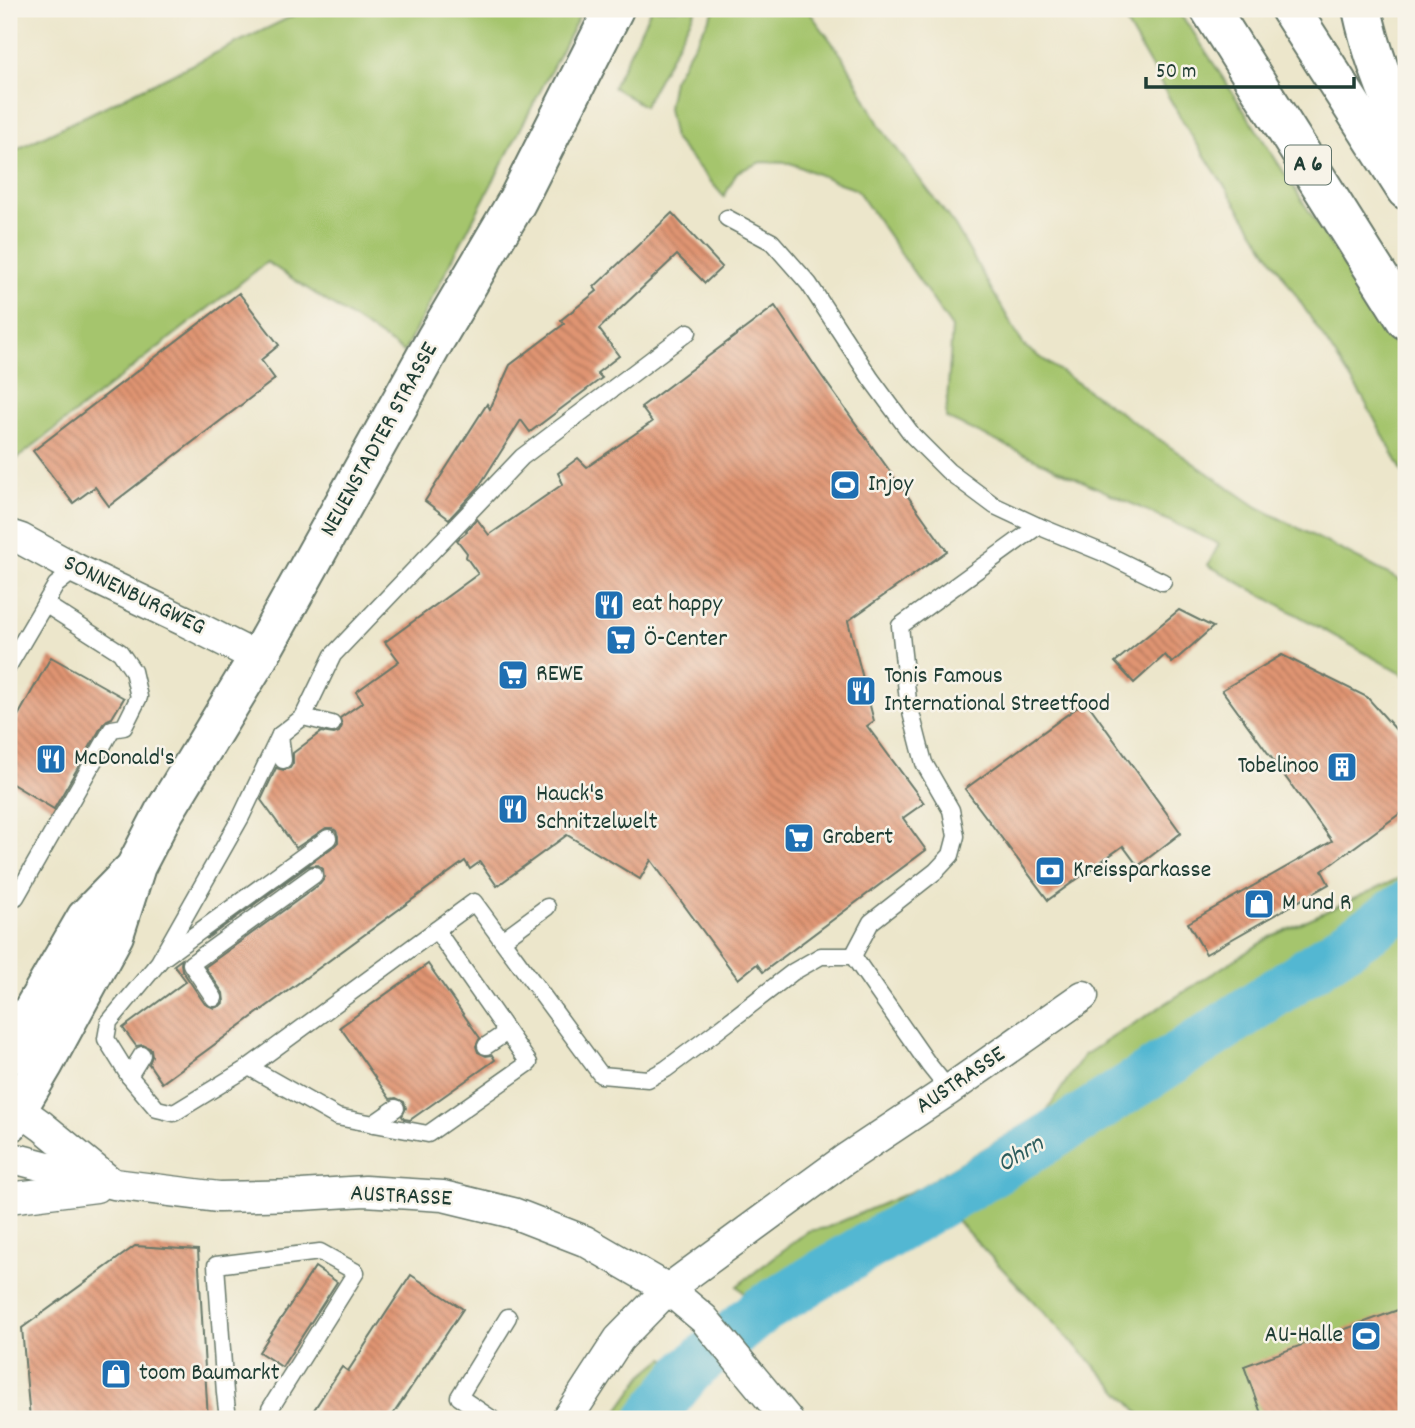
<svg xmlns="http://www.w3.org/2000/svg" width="1415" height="1428" font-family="Dekko,sans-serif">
  <defs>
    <pattern id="building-back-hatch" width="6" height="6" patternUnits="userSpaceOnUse" patternTransform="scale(1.75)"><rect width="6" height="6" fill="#e09472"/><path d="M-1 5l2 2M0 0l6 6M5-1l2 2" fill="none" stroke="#b57a5e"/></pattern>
  </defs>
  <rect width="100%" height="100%" fill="#f7f3e8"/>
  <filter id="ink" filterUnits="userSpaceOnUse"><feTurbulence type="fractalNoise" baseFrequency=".0143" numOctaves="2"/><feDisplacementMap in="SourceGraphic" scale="14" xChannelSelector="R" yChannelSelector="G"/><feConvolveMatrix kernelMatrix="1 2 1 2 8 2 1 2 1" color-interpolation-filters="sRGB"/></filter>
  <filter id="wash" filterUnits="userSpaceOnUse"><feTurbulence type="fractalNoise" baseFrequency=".00686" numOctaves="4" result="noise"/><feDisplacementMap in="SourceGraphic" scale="28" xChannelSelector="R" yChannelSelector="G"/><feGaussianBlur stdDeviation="1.57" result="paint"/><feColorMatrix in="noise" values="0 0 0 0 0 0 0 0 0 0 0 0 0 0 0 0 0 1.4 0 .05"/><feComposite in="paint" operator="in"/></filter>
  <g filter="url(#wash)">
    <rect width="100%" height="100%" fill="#ece6cb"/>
    <g fill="#a5c56d" stroke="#628150" stroke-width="2">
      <polygon points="307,9 583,9 404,352 267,262 9,465 9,153"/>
      <polygon points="651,9 696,9 644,106 613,87"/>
      <polygon points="715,9 807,9 845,60 881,128 955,226 1024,346 1257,507 1406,583 1406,676 1208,565 1219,544 946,418 952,328 857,190 790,163 761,162 737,172 724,197 674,139 668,108 673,80"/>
      <polygon points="1118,9 1175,9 1190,27 1406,361 1406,478 1363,398 1186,127"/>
      <polygon points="1406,875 1406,1419 1145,1419 940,1203 762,1310 737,1286 808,1231 826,1228 917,1189 1046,1112 1083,1056 1272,936"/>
      <polygon points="664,1358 686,1370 667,1388 642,1419 612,1419 643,1375"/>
    </g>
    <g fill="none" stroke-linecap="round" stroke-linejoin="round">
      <polyline stroke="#53b7d2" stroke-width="49" points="650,1419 689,1371 762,1310 1080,1119 1219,1030 1406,905"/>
    </g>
    <g id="blocks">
      <g fill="url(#building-back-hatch)">
        <polygon points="672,213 722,267 705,283 677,255 599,329 619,356 597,373 602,378 530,432 521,420 478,488 449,519 425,501 487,404 490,409 510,365 564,324 561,320 597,291 594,287"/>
        <polygon points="239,293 279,345 261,360 275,379 109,506 95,487 73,503 33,451"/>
        <polygon points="775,306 821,375 947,551 848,621 874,721 867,726 924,803 903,818 926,850 763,972 757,964 738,979 651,860 640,879 567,835 497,886 480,862 470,869 465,861 162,1083 149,1064 152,1056 151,1049 143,1045 136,1046 123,1028 186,981 174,965 182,959 181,964 182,970 205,1004 214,1008 220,1006 224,1002 223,993 205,967 320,884 324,879 323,869 318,865 308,866 206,939 334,846 338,842 338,836 336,831 332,828 326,828 296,848 261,800 276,768 284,770 290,768 293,763 293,753 321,732 334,734 339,732 342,726 340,718 363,702 356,692 399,661 385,642 478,574 466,557 467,553 457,540 467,532 466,531 477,519 489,535 563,484 558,473 578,458 587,467 652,422 641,407"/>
        <polygon points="1179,610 1213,627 1172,663 1165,655 1134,683 1115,662"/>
        <polygon points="1282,655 1367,697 1406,741 1406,809 1322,871 1329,884 1206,954 1188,923 1332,841 1222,690"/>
        <polygon points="51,657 124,698 112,718 107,720 103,724 54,809 9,782 9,732"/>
        <polygon points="1086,701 1181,833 1138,866 1123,846 1048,900 965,789"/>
        <polygon points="428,964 480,1038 476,1046 478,1052 486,1056 492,1055 495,1060 410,1120 404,1119 402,1116 406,1108 404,1102 396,1098 390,1099 340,1027"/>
        <polygon points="135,1246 198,1250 208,1419 30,1419 22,1328"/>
        <polygon points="315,1267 337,1282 282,1367 259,1352"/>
        <polygon points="411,1275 463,1309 390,1419 308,1419 342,1367 348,1371"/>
        <polygon points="1406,1307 1406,1419 1263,1419 1244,1366"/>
      </g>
    </g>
  </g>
  <g filter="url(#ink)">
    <use href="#blocks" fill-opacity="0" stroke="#677869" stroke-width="2"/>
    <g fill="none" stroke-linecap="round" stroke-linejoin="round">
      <g stroke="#677869" stroke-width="19">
        <g id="lane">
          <polyline points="727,218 772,242 809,284 871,379 913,436 948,471 995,506 1038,526 1106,554 1163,582"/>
          <polyline points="9,665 56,585 76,569"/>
          <polyline points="303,717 333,655 522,457 688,332"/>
          <polyline points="280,735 241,817 159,962 109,1022 106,1039 129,1076 157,1109 174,1113 249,1067 474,902 601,1075 648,1079 666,1069 713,1034 793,972 821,956 853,956 929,1065 949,1090"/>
          <polyline points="283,760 280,735 303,717 332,724"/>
          <polyline points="9,899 16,897 112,729 124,727 139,697 133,671 120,652 45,604"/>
          <polyline points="502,940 547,907"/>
          <polyline points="853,956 871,922 936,871 951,855 956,836 951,810 924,763 908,701 900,626 1038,526"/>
          <polyline points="163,958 328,838"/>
          <polyline points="214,998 191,964 314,875"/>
          <polyline points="486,1046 507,1032"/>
          <polyline points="249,1067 337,1117 428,1134 529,1063 436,930"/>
          <polyline points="129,1076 142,1055"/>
          <polyline points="373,1124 396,1108"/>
          <polyline points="228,1419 225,1393 216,1265 320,1252 356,1272 270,1409 269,1419"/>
          <polyline points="492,1419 459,1397 508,1317"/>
        </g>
      </g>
      <g stroke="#677869" stroke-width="33">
        <g id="street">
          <polyline points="9,535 21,539 76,569 185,621 258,658"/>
          <polyline points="17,1108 42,1126 108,1180"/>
          <polyline points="9,1157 114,1184 219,1197 302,1195 365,1191 443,1196 513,1213 585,1241 668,1289 704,1319 787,1419"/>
          <polyline points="9,1198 96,1187"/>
          <polyline points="567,1419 619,1339 668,1289 844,1160 949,1090 1083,996"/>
        </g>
      </g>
      <g stroke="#677869" stroke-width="42">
        <g id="secondary">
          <polyline points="9,1055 23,1027 86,918 130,873"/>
          <polyline points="9,1123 45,1062 114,935 136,866 163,814 258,658 435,340 517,201 614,9"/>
        </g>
      </g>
      <g stroke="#677869" stroke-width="42">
        <g id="highway">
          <polyline points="1210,9 1406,320"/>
          <polyline points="1290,9 1406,190"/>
          <path d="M1362,9C1371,51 1387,94 1406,133"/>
        </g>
      </g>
      <use href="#lane" stroke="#fff" stroke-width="16"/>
      <use href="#street" stroke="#fff" stroke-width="30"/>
      <use href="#secondary" stroke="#fff" stroke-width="38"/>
      <use href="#highway" stroke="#fff" stroke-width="38"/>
    </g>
  </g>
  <defs>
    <g id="stadium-square" transform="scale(1.575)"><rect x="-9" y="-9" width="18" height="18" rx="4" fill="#1f6fb2" stroke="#f7f3e8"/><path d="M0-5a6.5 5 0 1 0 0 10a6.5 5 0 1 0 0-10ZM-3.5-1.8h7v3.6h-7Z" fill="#fff"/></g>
    <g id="restaurant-square" transform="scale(1.575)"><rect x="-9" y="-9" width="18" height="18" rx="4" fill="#1f6fb2" stroke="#f7f3e8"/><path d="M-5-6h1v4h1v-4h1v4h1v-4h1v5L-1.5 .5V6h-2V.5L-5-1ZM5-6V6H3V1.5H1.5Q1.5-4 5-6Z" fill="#fff"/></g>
    <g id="supermarket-square" transform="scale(1.575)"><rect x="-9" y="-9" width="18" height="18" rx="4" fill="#1f6fb2" stroke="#f7f3e8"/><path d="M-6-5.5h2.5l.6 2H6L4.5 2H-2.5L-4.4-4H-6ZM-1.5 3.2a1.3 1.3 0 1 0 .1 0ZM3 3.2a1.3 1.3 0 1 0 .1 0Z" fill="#fff"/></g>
    <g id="building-square" transform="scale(1.575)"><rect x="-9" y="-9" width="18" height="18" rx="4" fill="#1f6fb2" stroke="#f7f3e8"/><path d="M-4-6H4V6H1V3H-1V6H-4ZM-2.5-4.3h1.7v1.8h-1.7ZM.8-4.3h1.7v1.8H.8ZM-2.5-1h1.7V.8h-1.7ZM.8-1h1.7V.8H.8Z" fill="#fff"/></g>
    <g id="bank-square" transform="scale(1.575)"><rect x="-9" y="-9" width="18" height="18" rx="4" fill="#1f6fb2" stroke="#f7f3e8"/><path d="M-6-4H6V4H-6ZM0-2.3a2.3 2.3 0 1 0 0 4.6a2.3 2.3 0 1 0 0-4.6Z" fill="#fff"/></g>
    <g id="shop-square" transform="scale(1.575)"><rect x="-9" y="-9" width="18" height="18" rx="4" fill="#1f6fb2" stroke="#f7f3e8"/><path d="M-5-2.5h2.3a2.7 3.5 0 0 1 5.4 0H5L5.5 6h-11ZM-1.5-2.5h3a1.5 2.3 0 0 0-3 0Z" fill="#fff"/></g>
  </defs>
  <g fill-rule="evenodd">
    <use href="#stadium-square" x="845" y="485"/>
    <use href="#restaurant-square" x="609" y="605"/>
    <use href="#supermarket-square" x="621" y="640"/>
    <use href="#supermarket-square" x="513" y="675"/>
    <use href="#restaurant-square" x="861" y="691"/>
    <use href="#restaurant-square" x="51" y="759"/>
    <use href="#building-square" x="1342" y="767"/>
    <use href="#restaurant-square" x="513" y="809"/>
    <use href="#supermarket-square" x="799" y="838"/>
    <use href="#bank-square" x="1050" y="871"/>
    <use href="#shop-square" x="1259" y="904"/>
    <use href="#stadium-square" x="1366" y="1336"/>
    <use href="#shop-square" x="116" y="1374"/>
  </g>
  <g text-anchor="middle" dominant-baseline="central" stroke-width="5" stroke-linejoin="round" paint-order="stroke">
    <rect fill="#f7f3e8" stroke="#60746a" stroke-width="2" x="1285" y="145.5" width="46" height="39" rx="5"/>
    <g font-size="23" font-weight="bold" fill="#1f3d34">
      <text x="1308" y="165">A 6</text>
    </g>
    <g font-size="24" fill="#1f3d34" stroke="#f7f3e8">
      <text transform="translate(380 440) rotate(-61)">NEUENSTADTER STRASSE</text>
      <text transform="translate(134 596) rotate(26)">SONNENBURGWEG</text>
      <text transform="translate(961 1081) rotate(-34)">AUSTRASSE</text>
      <text transform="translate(401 1197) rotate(3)">AUSTRASSE</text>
    </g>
    <g font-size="24" fill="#1f3d34" stroke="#f7f3e8" text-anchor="start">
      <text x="868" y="485">Injoy</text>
      <text x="632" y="605">eat happy</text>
      <text x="644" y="640">Ö-Center</text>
      <text x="536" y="675">REWE</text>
      <text x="884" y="677">Tonis Famous<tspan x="884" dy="28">International Streetfood</tspan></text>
      <text x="74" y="759">McDonald's</text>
      <text x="1319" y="767" text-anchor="end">Tobelinoo</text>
      <text x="536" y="795">Hauck's<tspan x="536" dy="28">Schnitzelwelt</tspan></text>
      <text x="822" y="838">Grabert</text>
      <text x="1073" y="871">Kreissparkasse</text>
      <text x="1282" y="904">M und R</text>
      <text x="1343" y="1336" text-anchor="end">AU-Halle</text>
      <text x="139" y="1374">toom Baumarkt</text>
    </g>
    <g font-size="26" font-style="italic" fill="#2c5c5c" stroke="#f7f3e8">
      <text transform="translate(1021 1155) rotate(-31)">Ohrn</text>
    </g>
  </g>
  <rect width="1415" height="1428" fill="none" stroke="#f7f3e8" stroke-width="35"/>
  <path d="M1146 77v10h208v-10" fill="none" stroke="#1f3d34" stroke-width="3.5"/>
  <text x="1156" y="77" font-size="21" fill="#1f3d34" stroke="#f7f3e8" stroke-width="5" paint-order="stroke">50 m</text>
</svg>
